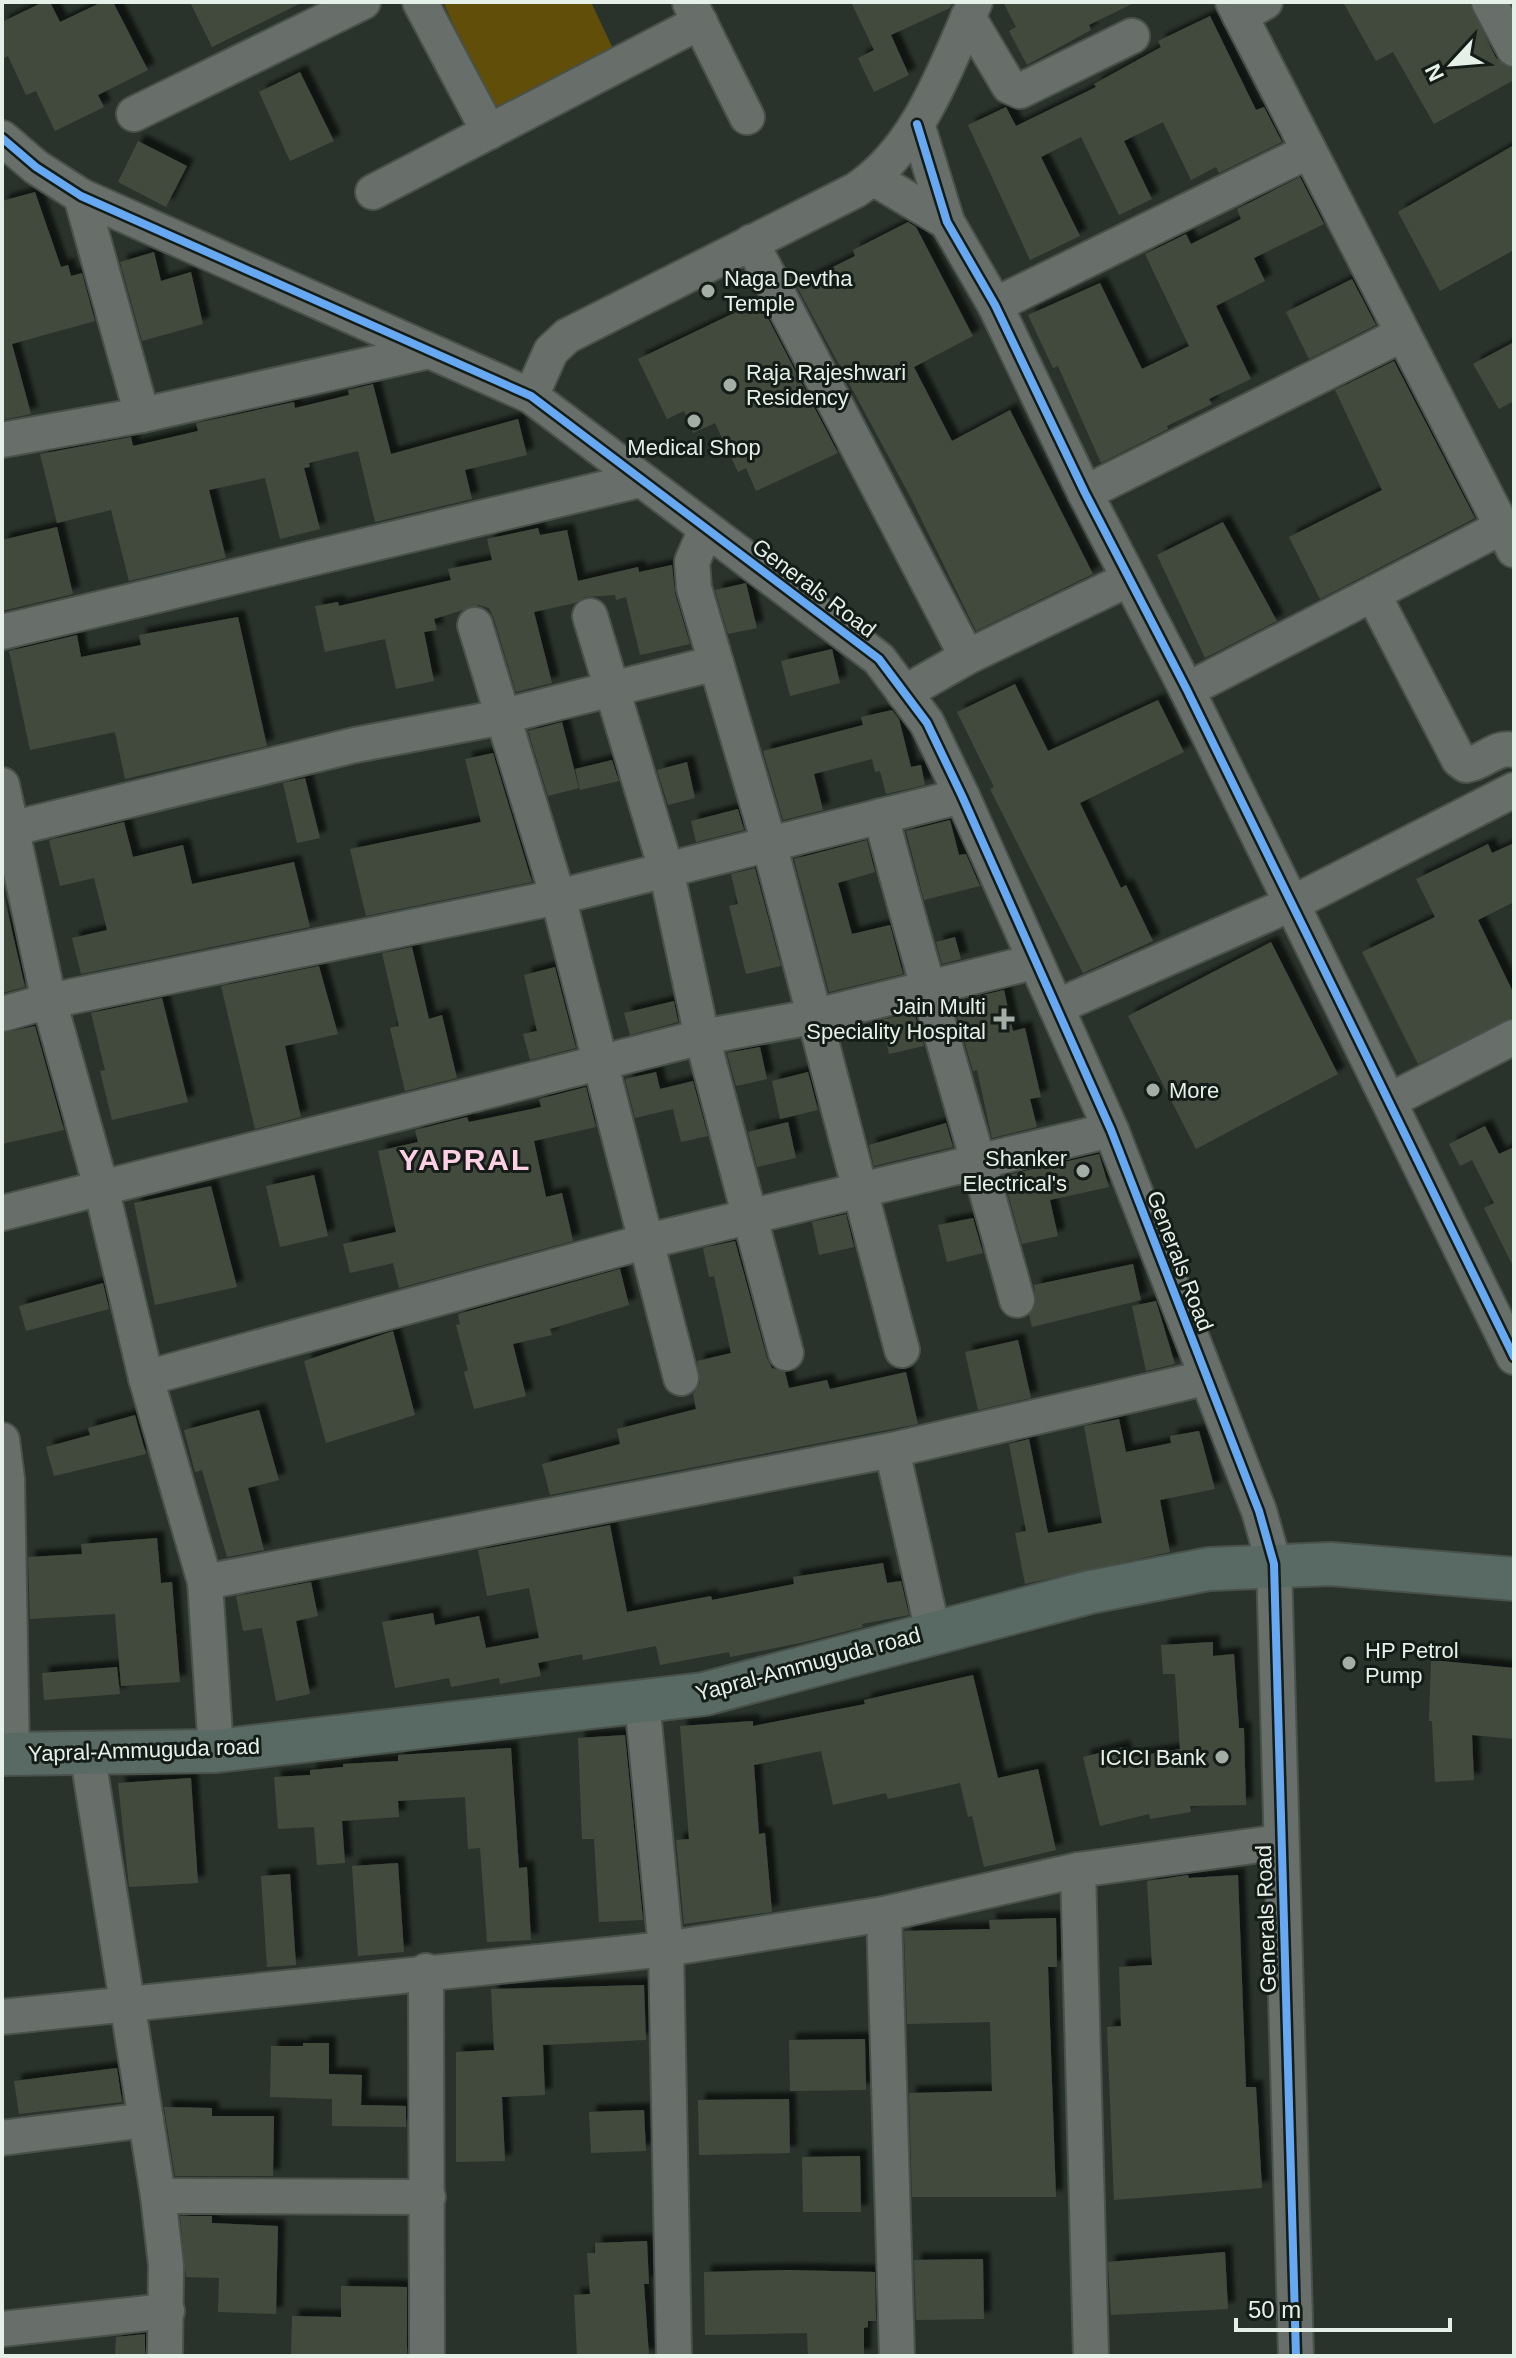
<svg xmlns="http://www.w3.org/2000/svg" width="1516" height="2358" font-family="Helvetica,sans-serif">
  <defs>
    <filter id="shadow"><feDropShadow dx="7" dy="-7" stdDeviation="2" flood-color="#0009"/></filter>
  </defs>
  <rect width="100%" height="100%" fill="#29332c"/>
  <polygon fill="#614e09" points="443,2 591,2 616,55 494,112"/>
  <g fill="#434a3e" filter="url(#shadow)">
    <polygon points="43,2 50,2 60,22 102,2 113,2 148,70 98,95 104,107 55,131 36,91 26,95 8,56 2,59 2,22"/>
    <polygon points="190,2 303,2 212,47"/>
    <polygon points="851,2 953,2 950,8 891,35 909,75 874,92 858,58 874,50"/>
    <polygon points="1003,2 1136,2 1089,25 1091,30 1027,65 1009,31 1016,27"/>
    <polygon points="1343,2 1469,2 1496,58 1513,69 1514,80 1434,124 1393,52 1376,61"/>
    <polygon points="1210,16 1256,110 1264,107 1282,142 1219,173 1216,167 1191,180 1163,122 1124,141 1152,199 1119,215 1081,137 1041,157 1080,236 1030,260 968,125 1006,107 1016,126 1096,87 1094,84 1161,47 1158,41"/>
    <polygon points="300,72 334,141 290,161 259,92"/>
    <polygon points="138,141 187,166 166,207 118,182"/>
    <polygon points="1514,145 1514,250 1440,291 1398,212"/>
    <polygon points="1300,177 1324,224 1254,258 1265,281 1216,306 1251,379 1209,399 1212,404 1167,426 1168,429 1101,463 1058,366 1053,368 1028,315 1100,283 1142,369 1189,346 1145,254 1186,234 1191,244 1241,219 1237,209"/>
    <polygon points="35,192 61,267 68,265 71,276 82,273 95,321 12,344 31,414 2,420 2,201"/>
    <polygon points="908,222 916,227 973,336 914,367 952,441 1010,410 1093,574 976,631 911,498 796,285 855,256 853,250"/>
    <polygon points="154,252 161,281 191,272 203,324 142,341 120,262"/>
    <polygon points="1352,279 1376,325 1309,359 1286,312"/>
    <polygon points="759,301 838,453 756,491 746,468 738,472 715,423 693,433 684,411 667,419 638,359"/>
    <polygon points="1514,342 1514,401 1499,409 1473,364"/>
    <polygon points="1394,361 1475,518 1320,599 1289,537 1382,490 1335,390"/>
    <polygon points="373,384 391,454 518,419 527,455 465,470 472,499 375,522 358,451 309,463 310,467 304,468 320,529 280,539 265,478 209,490 226,558 129,581 111,510 57,523 40,454 131,437 133,446 198,431 196,423 294,402 295,408 349,395 348,390"/>
    <polygon points="1223,522 1277,621 1205,658 1157,555"/>
    <polygon points="57,527 73,594 2,611 2,540"/>
    <polygon points="538,528 540,535 567,530 578,581 638,567 639,572 672,565 675,593 690,644 640,655 626,597 616,600 615,595 585,597 575,603 534,612 552,683 516,692 494,619 489,608 479,605 434,619 437,630 424,632 434,681 396,689 385,639 325,652 315,606 338,602 339,606 451,580 448,569 492,560 487,539"/>
    <polygon points="746,583 757,628 728,634 715,590"/>
    <polygon points="238,617 267,746 125,779 115,732 30,750 9,651 77,635 81,657 141,645 139,635"/>
    <polygon points="832,649 840,683 790,696 781,661"/>
    <polygon points="1015,684 1048,751 1158,700 1184,752 1080,803 1121,888 1126,885 1153,941 1083,973 990,789 994,787 957,712"/>
    <polygon points="892,710 899,719 911,767 921,765 925,785 886,794 880,771 875,772 872,759 814,774 823,810 783,820 763,751 863,725 861,717"/>
    <polygon points="562,722 579,788 548,796 528,731"/>
    <polygon points="493,753 532,882 366,916 350,849 481,822 465,759"/>
    <polygon points="612,760 619,781 580,790 575,769"/>
    <polygon points="687,762 695,798 668,805 657,770"/>
    <polygon points="305,778 320,838 297,843 283,783"/>
    <polygon points="738,809 744,830 696,842 691,821"/>
    <polygon points="950,820 959,855 966,854 980,886 924,900 906,831"/>
    <polygon points="124,822 133,857 183,845 192,884 294,862 310,927 81,974 72,938 107,930 94,878 60,886 49,840"/>
    <polygon points="867,840 875,872 838,883 852,934 890,925 903,974 829,992 794,859"/>
    <polygon points="1514,843 1514,902 1478,920 1514,994 1514,1017 1418,1064 1362,952 1435,917 1416,879 1488,844 1492,853"/>
    <polygon points="755,868 781,966 746,974 729,906 738,904 731,874"/>
    <polygon points="2,887 25,987 2,993"/>
    <polygon points="955,937 961,959 942,964 936,942"/>
    <polygon points="1271,942 1338,1074 1196,1149 1128,1016"/>
    <polygon points="412,947 429,1019 442,1015 457,1078 405,1091 390,1028 399,1026 382,953"/>
    <polygon points="319,966 338,1034 285,1046 301,1117 255,1129 221,986"/>
    <polygon points="555,967 576,1048 530,1060 523,1034 537,1031 524,975"/>
    <polygon points="1004,990 1013,1031 1025,1028 1041,1097 1030,1099 1037,1127 992,1138 977,1070 973,1071 953,1002"/>
    <polygon points="162,998 188,1102 112,1120 100,1071 105,1070 91,1013"/>
    <polygon points="674,1001 678,1022 630,1035 624,1013"/>
    <polygon points="914,1012 924,1046 889,1054 881,1020"/>
    <polygon points="35,1026 64,1130 2,1144 2,1033"/>
    <polygon points="760,1047 767,1079 736,1086 727,1053"/>
    <polygon points="656,1072 660,1089 693,1081 708,1136 681,1142 673,1109 635,1118 625,1079"/>
    <polygon points="808,1072 818,1110 780,1119 772,1081"/>
    <polygon points="586,1087 596,1127 534,1141 546,1197 562,1193 573,1241 399,1288 393,1263 350,1273 343,1244 396,1232 378,1151 418,1142 415,1130 467,1117 469,1122 541,1107 539,1099"/>
    <polygon points="788,1122 796,1158 757,1167 748,1132"/>
    <polygon points="946,1123 953,1147 874,1166 869,1145"/>
    <polygon points="1485,1126 1499,1154 1514,1147 1514,1268 1484,1208 1494,1203 1472,1160 1460,1166 1449,1144"/>
    <polygon points="1099,1154 1109,1187 1050,1200 1058,1236 1022,1244 1003,1176"/>
    <polygon points="314,1175 328,1236 280,1247 266,1186"/>
    <polygon points="211,1186 237,1287 155,1305 134,1203"/>
    <polygon points="846,1214 854,1247 819,1255 812,1222"/>
    <polygon points="973,1218 983,1253 947,1262 938,1225"/>
    <polygon points="735,1241 767,1358 772,1368 785,1372 789,1388 827,1380 830,1389 906,1372 918,1424 550,1495 542,1464 620,1444 617,1429 696,1409 693,1394 700,1383 697,1361 731,1353 714,1276 709,1277 703,1248"/>
    <polygon points="1133,1264 1141,1300 1032,1327 1029,1315 1036,1304 1034,1285"/>
    <polygon points="620,1269 629,1305 550,1329 552,1335 513,1344 526,1396 474,1409 464,1372 468,1370 456,1325 460,1324 458,1314"/>
    <polygon points="103,1283 109,1309 26,1331 19,1306"/>
    <polygon points="1156,1301 1175,1364 1146,1371 1132,1306"/>
    <polygon points="393,1331 415,1415 326,1443 304,1361"/>
    <polygon points="1018,1340 1031,1398 978,1410 965,1352"/>
    <polygon points="259,1410 279,1480 248,1488 264,1550 227,1557 202,1470 195,1472 184,1430"/>
    <polygon points="135,1415 146,1454 54,1476 46,1447 90,1435 88,1428"/>
    <polygon points="1119,1419 1126,1452 1171,1443 1170,1436 1199,1431 1215,1489 1160,1500 1170,1552 1025,1584 1015,1533 1026,1531 1009,1444 1029,1439 1048,1533 1102,1523 1084,1426"/>
    <polygon points="610,1525 627,1612 711,1596 712,1600 794,1584 793,1577 883,1563 887,1583 901,1581 909,1615 862,1624 863,1627 805,1642 730,1657 729,1652 660,1665 656,1646 583,1660 582,1654 538,1663 541,1676 500,1684 499,1678 451,1687 449,1678 395,1688 382,1622 433,1613 435,1625 479,1616 486,1648 539,1638 529,1588 487,1596 478,1550"/>
    <polygon points="157,1538 161,1583 172,1582 180,1682 121,1686 115,1614 30,1619 28,1557 82,1554 81,1544"/>
    <polygon points="311,1582 318,1616 296,1621 310,1694 276,1701 262,1628 243,1631 236,1596"/>
    <polygon points="1213,1642 1213,1656 1234,1654 1239,1728 1244,1728 1246,1805 1190,1806 1191,1812 1150,1819 1149,1814 1100,1826 1083,1757 1123,1747 1126,1758 1180,1749 1175,1674 1163,1674 1161,1645"/>
    <polygon points="1431,1660 1514,1668 1514,1739 1472,1735 1474,1780 1435,1782 1432,1721 1429,1721"/>
    <polygon points="117,1667 120,1694 44,1700 42,1673"/>
    <polygon points="973,1675 998,1778 1038,1769 1056,1850 984,1867 972,1816 968,1817 960,1783 888,1799 886,1793 833,1805 821,1751 754,1765 759,1834 765,1833 772,1912 684,1924 676,1840 689,1839 680,1726 753,1721 753,1726 865,1704 864,1700"/>
    <polygon points="625,1735 643,1920 599,1922 594,1839 582,1839 578,1738"/>
    <polygon points="511,1748 519,1868 527,1867 531,1940 487,1942 480,1848 468,1849 465,1797 398,1801 399,1817 342,1821 345,1863 317,1865 314,1827 278,1829 274,1777 310,1775 310,1770 343,1767 343,1764 398,1761 398,1755"/>
    <polygon points="191,1778 198,1883 129,1887 118,1783"/>
    <polygon points="398,1863 404,1952 358,1956 352,1866"/>
    <polygon points="290,1874 296,1965 267,1967 261,1876"/>
    <polygon points="1188,1875 1189,1878 1238,1875 1246,2087 1256,2087 1262,2188 1114,2200 1107,2027 1121,2026 1119,1967 1152,1965 1147,1881"/>
    <polygon points="1056,1918 1057,1967 1048,1967 1056,2197 912,2197 909,2093 992,2091 990,2022 907,2024 904,1931 990,1929 989,1920"/>
    <polygon points="644,1985 646,2040 543,2045 545,2095 502,2097 505,2161 456,2162 456,2052 494,2050 491,1989"/>
    <polygon points="865,2039 866,2090 790,2091 789,2040"/>
    <polygon points="303,2043 329,2043 329,2074 362,2075 361,2105 406,2106 406,2127 332,2126 332,2099 270,2097 271,2046 303,2046"/>
    <polygon points="117,2068 122,2102 19,2114 14,2081"/>
    <polygon points="789,2099 790,2153 699,2155 698,2100"/>
    <polygon points="164,2107 212,2108 212,2116 274,2116 273,2176 175,2176"/>
    <polygon points="644,2110 646,2151 591,2153 589,2112"/>
    <polygon points="860,2156 861,2212 803,2212 802,2157"/>
    <polygon points="180,2216 212,2216 212,2223 278,2226 276,2314 218,2312 219,2278 186,2277"/>
    <polygon points="647,2241 649,2284 644,2284 649,2356 577,2356 574,2295 590,2294 587,2253 595,2253 595,2243"/>
    <polygon points="1225,2252 1228,2309 1111,2315 1108,2262"/>
    <polygon points="983,2259 984,2319 916,2320 914,2260"/>
    <polygon points="788,2270 875,2272 876,2321 868,2321 868,2327 864,2328 864,2356 808,2356 807,2333 705,2335 704,2272"/>
    <polygon points="341,2286 407,2287 407,2356 291,2356 292,2316 341,2317"/>
    <polygon points="145,2334 145,2356 115,2356 116,2337"/>
  </g>
  <g fill="none" stroke-linecap="round" stroke-linejoin="round">
    <g stroke="#49514b" stroke-width="38">
      <g id="minor">
        <polyline points="420,2 489,132"/>
        <polyline points="1233,2 1514,550"/>
        <polyline points="1489,2 1514,49"/>
        <polyline points="690,3 747,117"/>
        <polyline points="1240,16 1265,2"/>
        <polyline points="968,17 1009,86 1020,91 1132,36"/>
        <polyline points="134,114 363,2"/>
        <polyline points="917,124 947,222 995,305 1085,493 1187,690 1514,1357"/>
        <polyline points="2,138 36,167 81,196 531,396 879,659 927,723 962,796 1111,1130 1259,1511 1274,1564 1296,2356"/>
        <polyline points="873,178 947,222"/>
        <polyline points="373,192 700,22"/>
        <polyline points="81,196 142,415"/>
        <polyline points="751,242 967,657"/>
        <polyline points="995,305 1309,151"/>
        <path d="M531,396L551,351L567,336L856,190C919,148 945,68 975,2"/>
        <polyline points="2,440 142,415 425,352"/>
        <polyline points="1085,493 1403,334"/>
        <polyline points="706,529 692,562 694,588 769,843 902,1350"/>
        <path d="M1373,594L1459,760L1466,765C1484,763 1496,745 1514,750"/>
        <polyline points="590,616 666,869 702,1037 786,1353"/>
        <polyline points="475,625 558,897 681,1378"/>
        <polyline points="2,632 640,480"/>
        <polyline points="1187,690 1502,527"/>
        <polyline points="904,693 967,657 1129,579"/>
        <polyline points="2,785 49,1001 101,1187 146,1378 205,1582 216,1751"/>
        <path d="M881,816C923,978 973,1138 1017,1300"/>
        <polyline points="2,831 355,745 492,719 716,663"/>
        <polyline points="1056,1007 1293,903 1514,790"/>
        <polyline points="2,1014 49,1001 558,897 962,796"/>
        <polyline points="1389,1101 1514,1037"/>
        <polyline points="2,1213 702,1037 812,1017 1033,962"/>
        <polyline points="146,1378 644,1242 1111,1130"/>
        <polyline points="2,1440 7,1479 12,1755"/>
        <polyline points="892,1450 933,1632"/>
        <polyline points="205,1582 892,1450 1205,1378"/>
        <polyline points="642,1701 666,1949 674,2356"/>
        <polyline points="87,1752 158,2196 166,2265 165,2356"/>
        <polyline points="1078,1870 1091,2356"/>
        <polyline points="884,1914 897,2356"/>
        <polyline points="426,1971 427,2356"/>
        <polyline points="2,2017 666,1949 884,1914 1078,1870 1281,1842"/>
        <polyline points="2,2138 146,2120"/>
        <polyline points="158,2196 428,2197"/>
        <polyline points="2,2329 167,2311"/>
      </g>
    </g>
    <g stroke="#49514b" stroke-width="46">
      <polyline id="major" points="2,1754 216,1751 704,1694 1090,1592 1209,1569 1331,1564 1514,1579"/>
    </g>
    <use href="#minor" stroke="#686f6a" stroke-width="34"/>
    <use href="#major" stroke="#596964" stroke-width="42"/>
    <g stroke="#141c17" stroke-width="13">
      <g id="cycleway">
        <polyline points="917,124 947,222 995,305 1085,493 1187,690 1514,1357"/>
        <polyline points="2,138 36,167 81,196 531,396 879,659 927,723 962,796 1111,1130 1259,1511 1274,1564 1296,2356"/>
      </g>
    </g>
    <use href="#cycleway" stroke="#66a8f1" stroke-width="8"/>
  </g>
  <g fill="#a3aea6" stroke="#141c17" stroke-width="3">
    <circle cx="708" cy="291" r="8"/>
    <circle cx="730" cy="385" r="8"/>
    <circle cx="694" cy="421" r="8"/>
    <path d="M1000 1007h8v8h8v8h-8v8h-8v-8h-8v-8h8z"/>
    <circle cx="1153" cy="1090" r="8"/>
    <circle cx="1083" cy="1171" r="8"/>
    <circle cx="1349" cy="1663" r="8"/>
    <circle cx="1222" cy="1757" r="8"/>
  </g>
  <g text-anchor="middle" dominant-baseline="central" stroke-width="6" stroke-linejoin="round" paint-order="stroke">
    <g font-size="22" fill="#e5f0e8" stroke="#141c17" text-anchor="start">
      <text x="724" y="278">Naga Devtha<tspan x="724" dy="25">Temple</tspan></text>
      <text x="746" y="372">Raja Rajeshwari<tspan x="746" dy="25">Residency</tspan></text>
      <text x="694" y="447" text-anchor="middle">Medical Shop</text>
      <text x="986" y="1006" text-anchor="end">Jain Multi<tspan x="986" dy="25">Speciality Hospital</tspan></text>
      <text x="1169" y="1090">More</text>
      <text x="1067" y="1158" text-anchor="end">Shanker<tspan x="1067" dy="25">Electrical's</tspan></text>
      <text x="1365" y="1650">HP Petrol<tspan x="1365" dy="25">Pump</tspan></text>
      <text x="1206" y="1757" text-anchor="end">ICICI Bank</text>
    </g>
    <g font-size="22" fill="#e5f0e8" stroke="#141c17">
      <text transform="translate(814 588) rotate(37)">Generals Road</text>
      <text transform="translate(1180 1261) rotate(69)">Generals Road</text>
      <text transform="translate(808 1664) rotate(-15)">Yapral-Ammuguda road</text>
      <text transform="translate(144 1750) rotate(-2)">Yapral-Ammuguda road</text>
      <text transform="translate(1266 1919) rotate(-92)">Generals Road</text>
    </g>
    <g font-size="30" font-weight="bold" letter-spacing="2" fill="#ffcfe4" stroke="#141c17">
      <text x="465" y="1159">YAPRAL</text>
    </g>
  </g>
  <rect width="1516" height="2358" fill="none" stroke="#e5f0e8" stroke-width="8"/>
  <g transform="translate(1452 64) rotate(244)" stroke="#141c17" stroke-width="6" paint-order="stroke">
  <path d="M0-6L14 30L0 20L-14 30Z" fill="#e5f0e8"/>
  <text y="-12" font-size="22" font-weight="bold" text-anchor="middle" fill="#e5f0e8">N</text>
  </g>
  <path d="M1236 2318v12h214v-12" fill="none" stroke="#e5f0e8" stroke-width="4"/>
  <text x="1248" y="2318" font-size="24" fill="#e5f0e8" stroke="#141c17" stroke-width="6" paint-order="stroke">50 m</text>
</svg>
